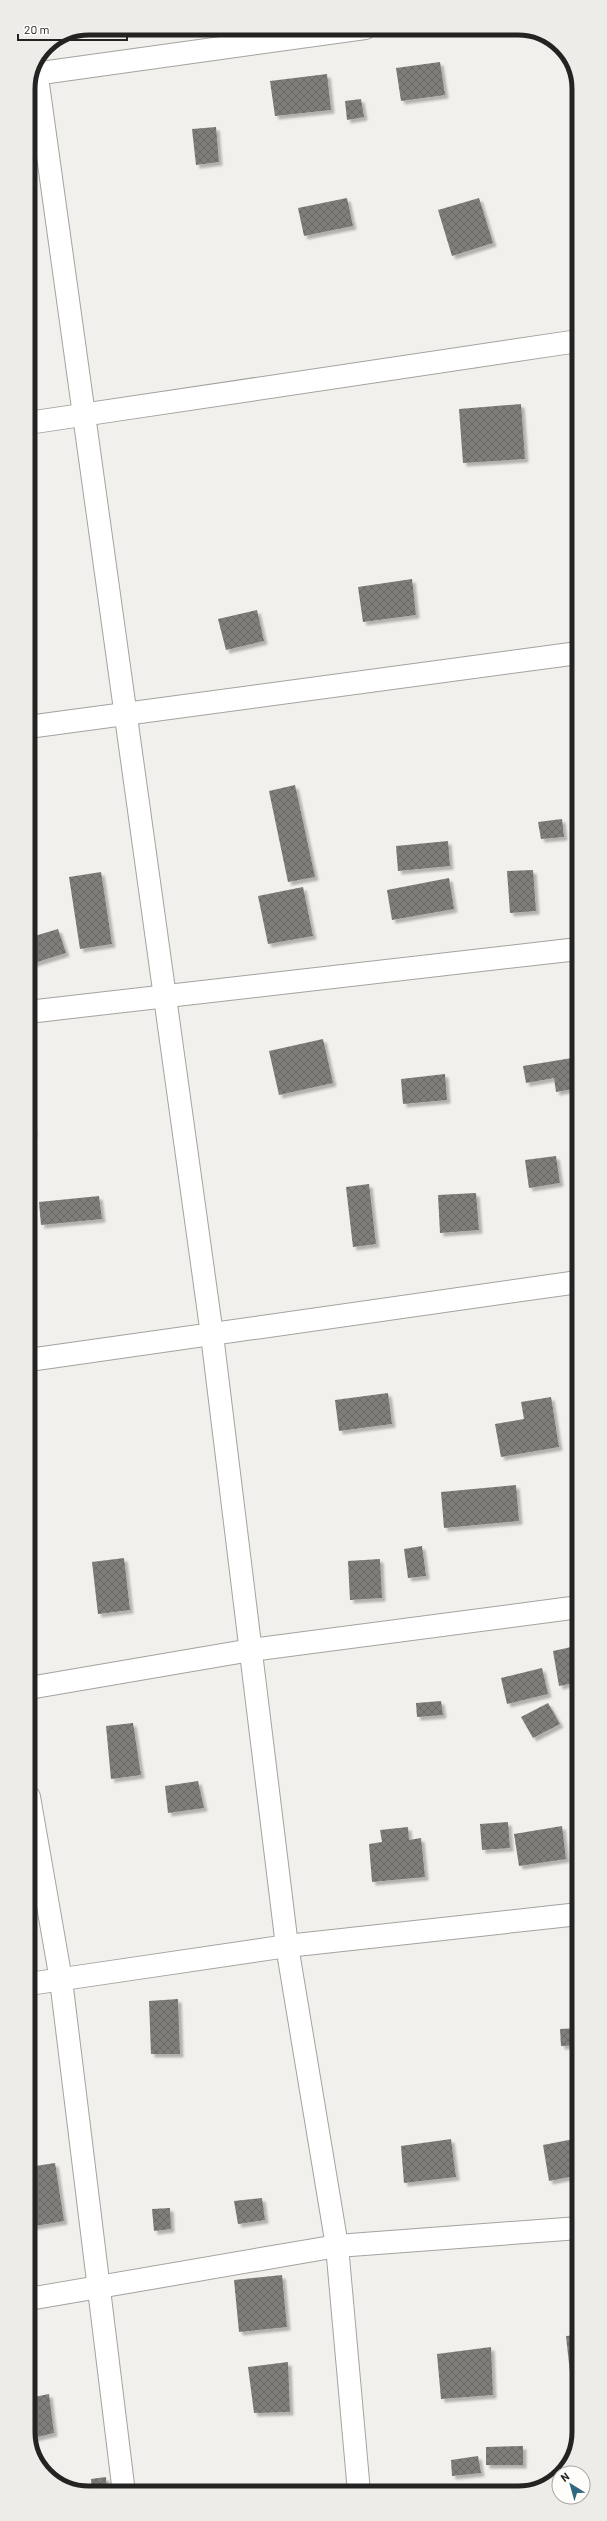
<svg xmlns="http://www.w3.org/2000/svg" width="607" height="2521" font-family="Barlow,sans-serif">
  <defs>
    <pattern id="building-cross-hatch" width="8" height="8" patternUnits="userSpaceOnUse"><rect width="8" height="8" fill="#807e7a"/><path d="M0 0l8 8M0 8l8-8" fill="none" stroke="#696764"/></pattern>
    <filter id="shadow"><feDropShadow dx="3.5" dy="3.5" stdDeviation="1" flood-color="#0004"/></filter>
  </defs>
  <rect width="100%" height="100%" fill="#f2f0ec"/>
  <g fill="url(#building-cross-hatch)" filter="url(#shadow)">
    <polygon points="440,62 445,95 401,101 396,68"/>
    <polygon points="327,74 331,110 275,116 270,81"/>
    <polygon points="361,99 364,117 347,120 345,101"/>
    <polygon points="216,127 219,162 196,165 192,129"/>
    <polygon points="347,198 353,226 304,236 298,208"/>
    <polygon points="479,198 493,243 452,256 438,210"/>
    <polygon points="521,404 525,459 463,463 459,409"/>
    <polygon points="412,579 416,615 363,622 358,587"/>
    <polygon points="257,610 264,641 226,650 218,619"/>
    <polygon points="295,785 315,877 288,882 269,791"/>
    <polygon points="562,819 564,837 541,839 538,822"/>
    <polygon points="448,841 450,866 398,871 396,846"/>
    <polygon points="533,870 536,911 510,913 507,871"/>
    <polygon points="101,872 112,944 80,949 69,877"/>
    <polygon points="449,878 454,909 392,920 387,890"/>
    <polygon points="303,887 313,936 268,944 258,896"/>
    <polygon points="58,929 66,953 31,964 28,938"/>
    <polygon points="323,1039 333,1083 279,1095 269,1051"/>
    <polygon points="578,1057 578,1088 556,1092 554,1078 526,1083 523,1066"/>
    <polygon points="445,1074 447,1100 403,1104 401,1079"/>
    <polygon points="29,1109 34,1133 29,1134 28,1110"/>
    <polygon points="556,1156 560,1183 529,1188 525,1160"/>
    <polygon points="369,1184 376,1244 353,1247 346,1187"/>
    <polygon points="476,1193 479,1230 440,1233 438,1195"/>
    <polygon points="99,1196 102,1219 41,1225 39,1202"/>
    <polygon points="388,1393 392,1424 339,1431 335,1400"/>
    <polygon points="551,1397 559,1447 501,1457 495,1424 524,1419 521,1402"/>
    <polygon points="516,1485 519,1521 444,1528 441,1492"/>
    <polygon points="422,1546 426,1576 408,1578 404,1549"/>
    <polygon points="124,1558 130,1610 98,1614 92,1562"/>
    <polygon points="380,1559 382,1598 350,1600 348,1561"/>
    <polygon points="576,1646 579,1682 559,1686 553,1651"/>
    <polygon points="542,1668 548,1694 507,1704 501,1678"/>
    <polygon points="441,1701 443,1715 417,1717 416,1703"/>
    <polygon points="548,1703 560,1724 533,1738 521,1717"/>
    <polygon points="133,1723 141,1775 111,1779 106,1726"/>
    <polygon points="198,1781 204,1808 168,1813 165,1786"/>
    <polygon points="508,1822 510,1848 482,1850 480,1824"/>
    <polygon points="562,1826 566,1859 519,1866 514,1834"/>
    <polygon points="408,1827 409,1840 421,1838 425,1877 372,1882 369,1844 382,1842 380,1830"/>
    <polygon points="178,1999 180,2054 151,2054 149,2001"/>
    <polygon points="579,2028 579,2045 561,2046 560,2029"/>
    <polygon points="579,2138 579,2175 549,2181 543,2145"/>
    <polygon points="451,2139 456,2177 404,2183 401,2146"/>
    <polygon points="55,2163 64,2221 29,2227 29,2167"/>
    <polygon points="262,2198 265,2220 238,2224 234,2201"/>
    <polygon points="170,2208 171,2229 154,2231 152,2209"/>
    <polygon points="282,2275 287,2327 239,2332 234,2280"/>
    <polygon points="579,2335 579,2391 572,2391 566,2336"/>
    <polygon points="491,2347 493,2395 441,2399 437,2354"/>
    <polygon points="288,2362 290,2412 254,2413 248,2367"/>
    <polygon points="49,2394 54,2433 29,2439 29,2398"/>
    <polygon points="523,2446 523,2465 486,2465 486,2447"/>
    <polygon points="478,2456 481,2473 452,2476 451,2460"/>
    <polygon points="106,2477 107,2493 92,2493 91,2479"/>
  </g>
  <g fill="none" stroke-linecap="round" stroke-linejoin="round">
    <g stroke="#a5a29f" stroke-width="24">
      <g id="minor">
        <polyline points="36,70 212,1335 287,1946 337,2246 359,2492"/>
        <polyline points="34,74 365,28"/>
        <polyline points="28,423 578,341"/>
        <polyline points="28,727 578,653"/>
        <polyline points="28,1012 578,949"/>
        <polyline points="29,1360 578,1282"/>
        <polyline points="29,1688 251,1650 579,1607"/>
        <polyline points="29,1797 61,1980 124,2493"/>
        <polyline points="29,1984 287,1946 579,1914"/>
      </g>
    </g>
    <g stroke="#a5a29f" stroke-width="24">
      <polyline id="tertiary" points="29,2299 337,2246 579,2228"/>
    </g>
    <use href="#minor" stroke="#fff" stroke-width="22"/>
    <use href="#tertiary" stroke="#fff" stroke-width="22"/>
  </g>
  <path d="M0 0H607V2521H0ZM89 35H518A54 54 0 0 1 572 89V2432A54 54 0 0 1 518 2486H89A54 54 0 0 1 35 2432V89A54 54 0 0 1 89 35Z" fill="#edece9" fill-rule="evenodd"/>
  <path fill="none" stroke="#242322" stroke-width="5" d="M89 35H518A54 54 0 0 1 572 89V2432A54 54 0 0 1 518 2486H89A54 54 0 0 1 35 2432V89A54 54 0 0 1 89 35Z"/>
  <g transform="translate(571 2485) rotate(323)"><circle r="19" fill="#fffdfa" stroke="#a7a6a4"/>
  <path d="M0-3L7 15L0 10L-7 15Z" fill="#2e6881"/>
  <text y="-6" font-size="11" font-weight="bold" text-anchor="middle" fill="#242322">N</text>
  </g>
  <path d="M18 34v6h109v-6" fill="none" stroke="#242322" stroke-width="2"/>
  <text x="24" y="34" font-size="12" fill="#242322" stroke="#fffdfa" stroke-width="3" paint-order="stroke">20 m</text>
</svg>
